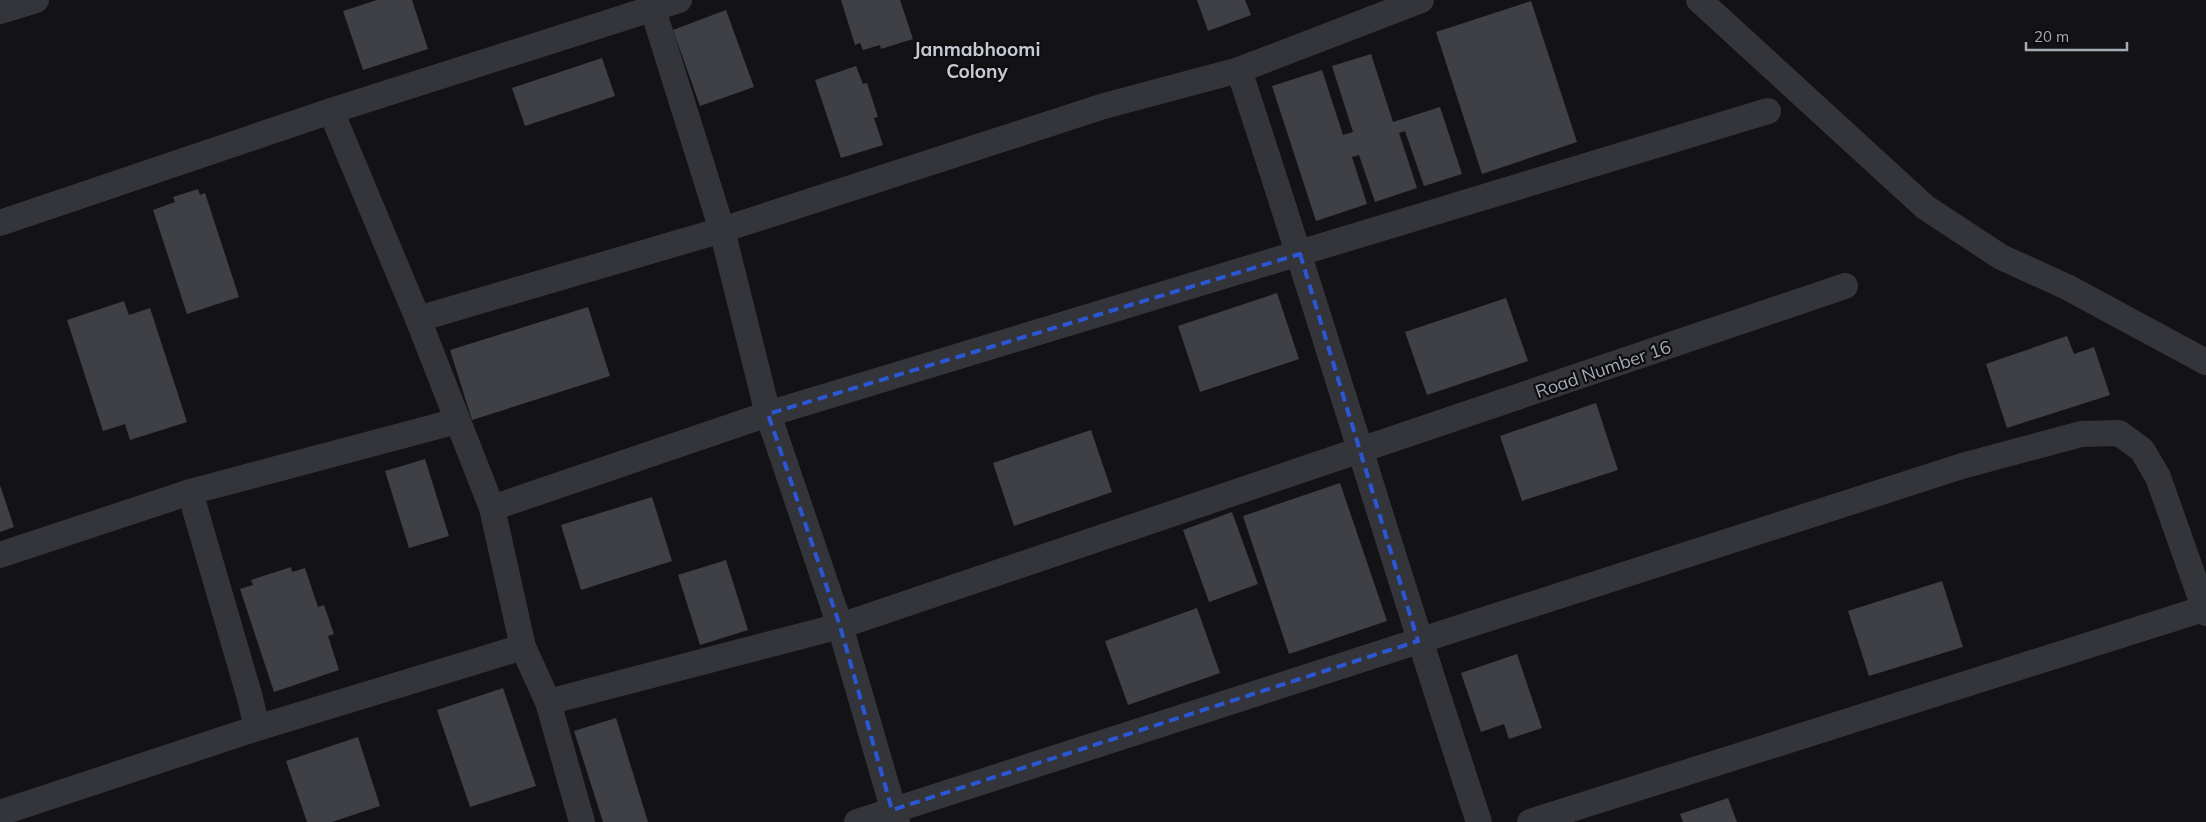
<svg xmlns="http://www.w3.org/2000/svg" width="2206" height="822" font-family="Mulish,sans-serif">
  <rect width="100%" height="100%" fill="#131315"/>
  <g fill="#3f4045">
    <polygon points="377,0 412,0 428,49 363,70 343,11"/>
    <polygon points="841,0 900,0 913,39 881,49 880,45 863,50 860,43 855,45"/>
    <polygon points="1197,0 1245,0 1251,15 1208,31"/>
    <polygon points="1531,1 1577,142 1482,174 1436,32"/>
    <polygon points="726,10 754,87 700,106 673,30"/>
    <polygon points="1371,54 1393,122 1440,107 1462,174 1424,186 1405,131 1399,133 1417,188 1375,202 1359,155 1352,157 1367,204 1316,221 1272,86 1322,70 1343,135 1353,132 1332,66"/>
    <polygon points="602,58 615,96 525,126 512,88"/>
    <polygon points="856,66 863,84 867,83 878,117 874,118 883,145 841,158 815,80"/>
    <polygon points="198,189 200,195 205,193 239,297 187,314 153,210 175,202 173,197"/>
    <polygon points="1277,293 1299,359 1200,392 1178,326"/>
    <polygon points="1506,298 1528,361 1427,395 1405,332"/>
    <polygon points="124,301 129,315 150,308 187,422 130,440 125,424 103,431 67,320"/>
    <polygon points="588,307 610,376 472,420 450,350"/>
    <polygon points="2067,336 2074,354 2094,347 2110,395 2007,428 1986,364"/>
    <polygon points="1596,403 1618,470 1522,501 1500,436"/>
    <polygon points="1091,430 1112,492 1014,526 993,463"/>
    <polygon points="425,459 449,536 409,548 385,471"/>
    <polygon points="1340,483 1387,621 1289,654 1243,516"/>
    <polygon points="0,485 14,527 0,532"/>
    <polygon points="652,497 672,561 581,590 561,525"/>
    <polygon points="1232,512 1258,584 1209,602 1183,530"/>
    <polygon points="726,560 748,630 700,645 678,575"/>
    <polygon points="291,567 292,572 305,568 318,607 324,605 334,634 328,636 339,670 274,692 240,589 253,585 251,580"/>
    <polygon points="1942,581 1963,647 1869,676 1848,611"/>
    <polygon points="1197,608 1220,673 1128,705 1105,641"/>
    <polygon points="1517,654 1542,728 1509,739 1504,724 1481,732 1461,673"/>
    <polygon points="503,688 536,786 470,807 437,710"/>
    <polygon points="616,718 648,822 603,822 574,731"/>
    <polygon points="358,737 380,806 332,822 307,822 286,761"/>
    <polygon points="1728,798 1737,822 1683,822 1680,814"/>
  </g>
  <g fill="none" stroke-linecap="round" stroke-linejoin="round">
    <g stroke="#34353a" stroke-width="26">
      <polyline points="650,0 722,230 768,414 840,626 897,822"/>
      <polyline points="1699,0 1925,207 2001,257 2067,287 2206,362"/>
      <polyline points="0,11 36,0"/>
      <path d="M1239,70C1322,320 1396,572 1479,822"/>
      <polyline points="331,111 418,319 492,508 523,647 548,702 840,626 1845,286"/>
      <polyline points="0,223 331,111 679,0"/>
      <polyline points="418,319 722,230 1104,106 1239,70 1421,0"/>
      <polyline points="492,508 768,414 1768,111"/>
      <polyline points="0,555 190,492"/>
      <polyline points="548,702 582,822"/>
      <polyline points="257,728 523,647"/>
      <polyline points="0,813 257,728 250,698 190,492 457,421"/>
      <polyline points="857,822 1962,466 2081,434 2119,433 2142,450 2158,477 2206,613"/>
      <polyline points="1530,822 2206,608"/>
    </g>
  </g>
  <path fill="none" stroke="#2b57d5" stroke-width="4" stroke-dasharray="10 6" stroke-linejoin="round" d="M1300,254L1418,641L892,810L840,626L768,414Z"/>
  <g text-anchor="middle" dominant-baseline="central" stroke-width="4.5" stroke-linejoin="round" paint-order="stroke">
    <g font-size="18" fill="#a5aab6" stroke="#0e0e10">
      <text transform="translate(1603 369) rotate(-19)">Road Number 16</text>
    </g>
    <g font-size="19" font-weight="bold" fill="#c6c9d2" stroke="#0e0e10">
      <text x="977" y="49">Janmabhoomi<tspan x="977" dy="22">Colony</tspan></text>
    </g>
  </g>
  <path d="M2026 42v8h101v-8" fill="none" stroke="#a5aab6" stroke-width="2.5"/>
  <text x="2034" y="42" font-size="15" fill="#a5aab6" stroke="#0e0e10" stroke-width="4" paint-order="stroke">20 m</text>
</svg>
